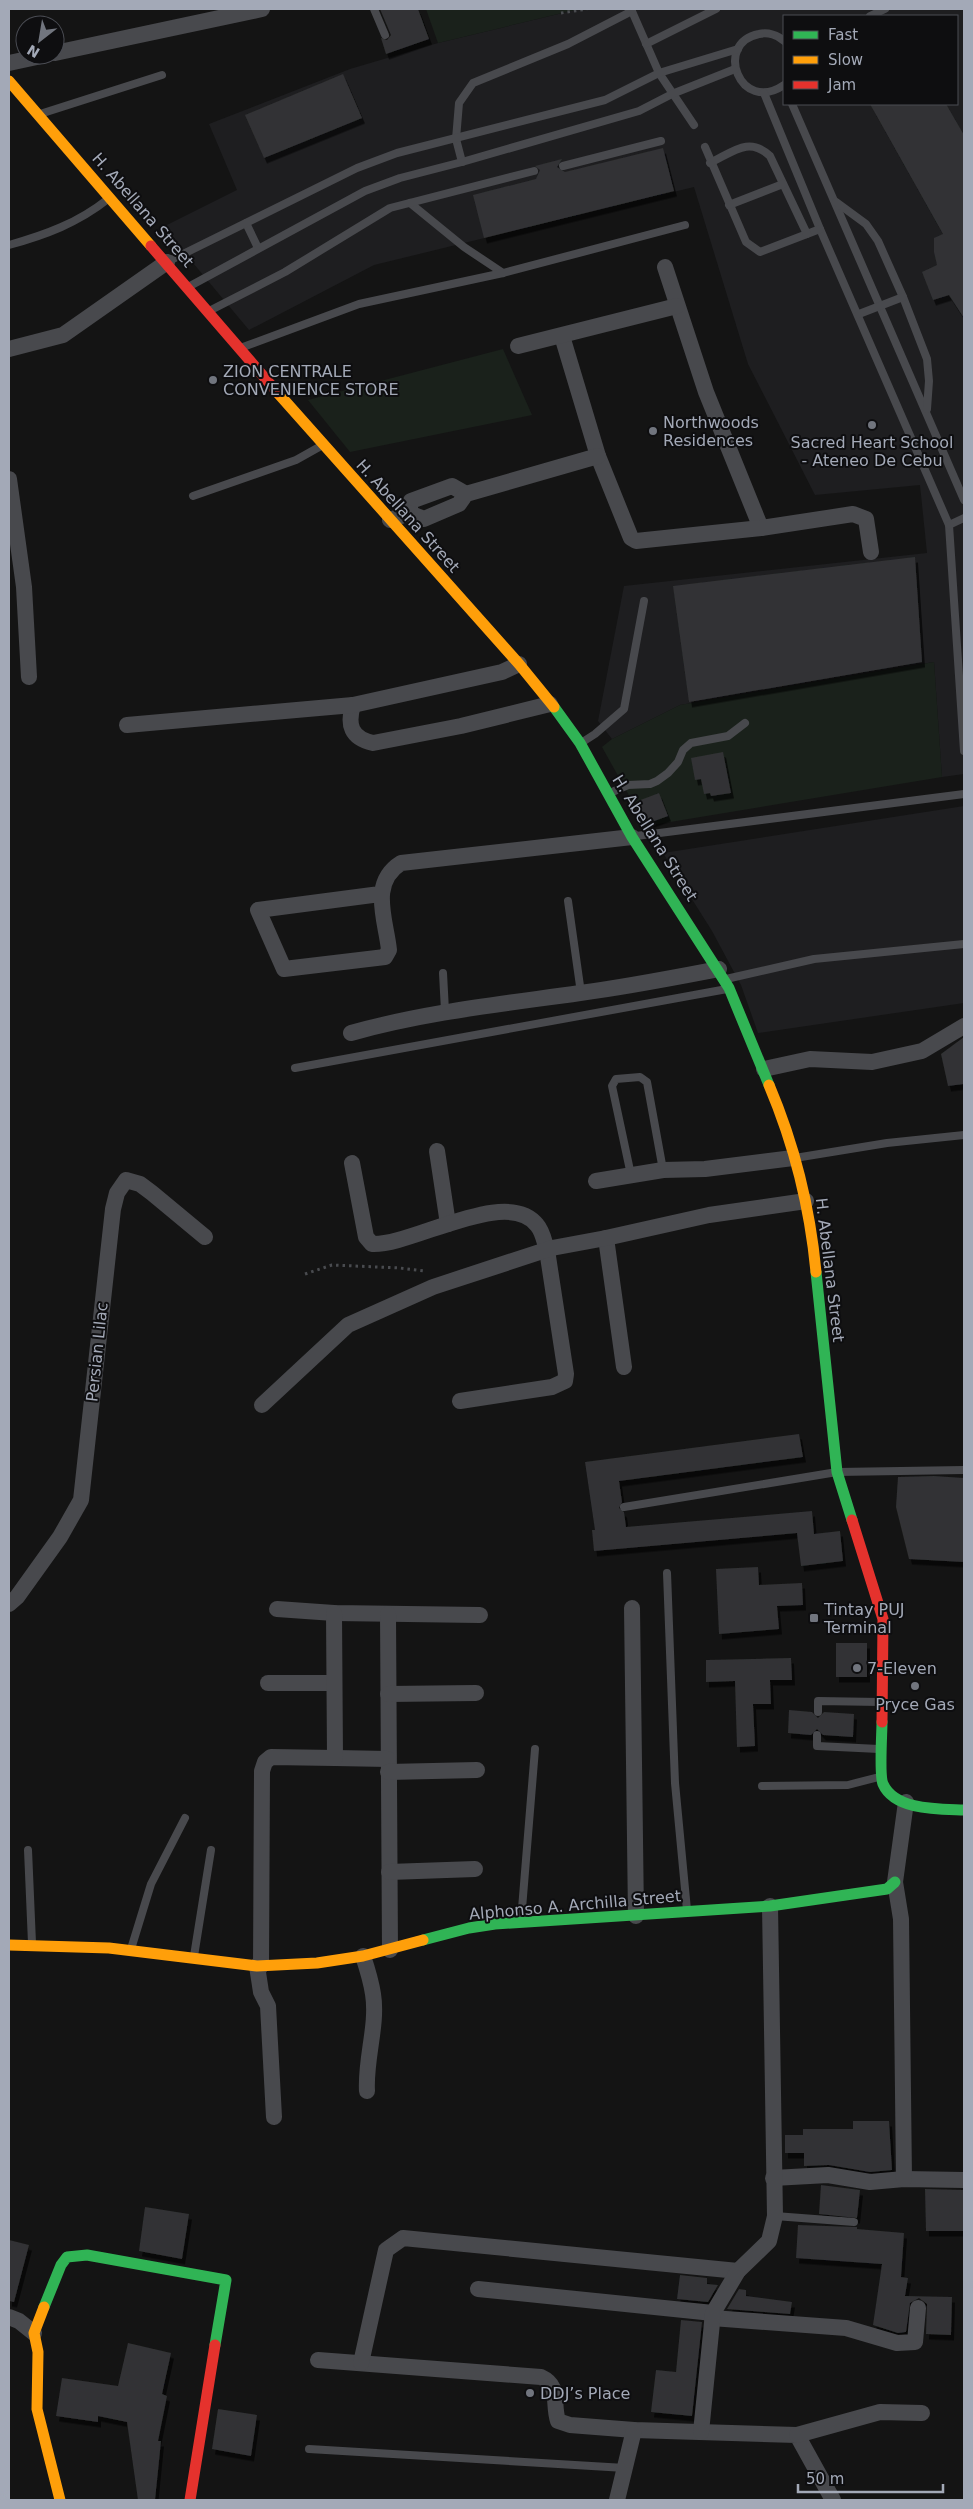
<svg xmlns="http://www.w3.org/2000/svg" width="973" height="2509" font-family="'DejaVu Sans',sans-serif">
  <defs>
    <filter id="shadow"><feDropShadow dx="3" dy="5.5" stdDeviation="0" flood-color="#0009"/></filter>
  </defs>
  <rect width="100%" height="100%" fill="#141414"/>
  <g fill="#1e1e20" fill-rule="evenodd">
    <path d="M579,9H964V774L942,777L934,662L680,705L612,739L598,721L624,586L927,553L920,485L815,495L748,364L694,187L374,265L249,330L163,227L237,190L209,124L350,69L438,43ZM784,16H957V104H784Z"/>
    <polygon points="964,806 964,1003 758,1033 741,985 712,931 663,853"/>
  </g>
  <g fill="#1a211b">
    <polygon points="426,9 579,9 438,43"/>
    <polygon points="503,349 532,415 350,452 308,400"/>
    <polygon points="934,662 942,777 646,826 602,747 612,739 680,705"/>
  </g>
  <g fill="#313234" filter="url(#shadow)">
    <polygon points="380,9 418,9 429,39 386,54 381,38 387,40 391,35"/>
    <polygon points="343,74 362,118 264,158 245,115"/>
    <polygon points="870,104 946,104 964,135 964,318 949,295 933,300 922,272 937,265 934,252 934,238 943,234"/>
    <polygon points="663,148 674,191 484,238 473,195 536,179 540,170 535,166 562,159 557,167 565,172"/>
    <polygon points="915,557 922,662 689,702 673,586"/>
    <polygon points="723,752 731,793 711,796 710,793 704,794 701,779 695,780 691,758"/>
    <polygon points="659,793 668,816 646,824 638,801"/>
    <polygon points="964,1037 964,1084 948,1086 941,1054"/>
    <polygon points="799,1434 803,1457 619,1481 622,1502 619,1508 624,1512 626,1527 812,1511 814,1534 840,1531 843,1561 801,1566 797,1533 594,1551 592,1530 595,1530 585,1462"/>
    <polygon points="934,1476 964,1478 964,1562 909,1559 896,1507 898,1477"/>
    <polygon points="758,1567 759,1585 802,1583 803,1605 777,1606 779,1629 719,1634 716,1569"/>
    <rect x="836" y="1643" width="31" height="34"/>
    <polygon points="791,1658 792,1680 770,1680 771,1704 753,1704 755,1746 737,1747 735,1681 706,1682 706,1660"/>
    <polygon points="789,1710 812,1712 818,1718 824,1712 854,1714 853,1737 823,1735 817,1729 811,1735 788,1733"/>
    <polygon points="853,2121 889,2121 892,2170 870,2172 829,2165 804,2166 804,2153 785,2153 785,2135 803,2135 803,2129 853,2129"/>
    <polygon points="821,2185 860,2190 857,2218 819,2214"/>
    <polygon points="925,2189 964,2190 964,2231 926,2231"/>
    <polygon points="145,2207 189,2214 182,2259 139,2251"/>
    <polygon points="798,2225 857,2227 857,2229 904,2233 901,2277 908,2278 905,2296 952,2297 951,2335 926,2334 927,2304 919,2298 910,2303 906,2332 898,2333 873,2325 882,2264 796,2258"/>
    <polygon points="9,2240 29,2245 14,2302 9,2301"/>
    <polygon points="680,2275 707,2278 707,2284 718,2285 708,2302 677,2299"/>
    <polygon points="739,2289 746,2290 746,2296 792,2302 790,2314 727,2309"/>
    <polygon points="681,2320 702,2322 692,2416 651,2412 656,2370 676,2372"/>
    <polygon points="128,2343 171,2353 162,2394 167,2396 158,2441 161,2441 155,2500 138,2500 127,2422 98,2416 98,2422 56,2416 62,2378 118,2386"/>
    <polygon points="218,2409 257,2415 251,2456 212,2449"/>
  </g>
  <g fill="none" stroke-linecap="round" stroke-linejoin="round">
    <g stroke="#494b4f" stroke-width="3" stroke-dasharray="2.5 4" stroke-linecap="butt">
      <polyline points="561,13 587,9"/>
      <polyline points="305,1274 332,1265 400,1268 424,1271"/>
    </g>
    <g stroke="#48494d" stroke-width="8">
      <polyline points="374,9 385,35"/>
      <polyline points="631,9 659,73 694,125"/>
      <polyline points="870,16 885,9"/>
      <path d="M784,41C778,35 768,32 759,34C713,43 740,115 784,85"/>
      <polyline points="646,44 716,9"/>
      <polyline points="764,93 820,229 949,525 964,751"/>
      <polyline points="792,104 964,500"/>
      <polyline points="40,114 162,75"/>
      <polyline points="705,147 746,242 760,252 820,229"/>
      <polyline points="462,162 456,139 459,103 473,83 568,44 632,11"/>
      <path d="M710,163C733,152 749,136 770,156L807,234"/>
      <polyline points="563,166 661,141"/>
      <polyline points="836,202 866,224 878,241 903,297 927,359 929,381 927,409"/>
      <polyline points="410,203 464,247 503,273"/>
      <polyline points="729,205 783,184"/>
      <polyline points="246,223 258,248"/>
      <path d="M9,245C45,235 78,223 108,199"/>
      <polyline points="169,261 357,168 397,153 605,100 659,73 738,49"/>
      <polyline points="190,286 365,191 400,178 462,162 639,111 672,94 735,69"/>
      <polyline points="211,310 285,272 390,208 534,171"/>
      <polyline points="859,314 903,297"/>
      <polyline points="243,347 359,304 503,273 685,225"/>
      <polyline points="193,496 296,460 321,446"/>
      <polyline points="949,525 964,518"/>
      <polyline points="581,743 595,734 624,709 644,601"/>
      <polyline points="610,793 628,785 650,784 657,781 668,773 678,762 683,750 691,743 728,736 745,723"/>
      <polyline points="636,836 964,794"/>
      <polyline points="568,901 581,993"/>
      <polyline points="443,973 445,1011"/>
      <polyline points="726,979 814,959 964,944"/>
      <polyline points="295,1068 727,989"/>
      <polyline points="795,1158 887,1143 964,1135"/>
      <polyline points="631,1175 612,1086 616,1079 640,1077 647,1082 663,1170"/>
      <polyline points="624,1507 837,1472 964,1470"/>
      <polyline points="667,1573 675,1783 687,1910"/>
      <polyline points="818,1712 818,1701 880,1702"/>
      <polyline points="817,1735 817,1746 879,1749"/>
      <polyline points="762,1786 848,1785 879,1777"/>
      <polyline points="28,1850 32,1943"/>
      <polyline points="521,1921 535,1749"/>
      <polyline points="131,1949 151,1884 185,1818"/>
      <polyline points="194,1956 211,1850"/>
      <polyline points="775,2216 854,2222"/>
      <polyline points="309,2449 625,2468"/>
    </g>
    <g stroke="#48494d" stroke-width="16">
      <polyline points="55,53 262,9"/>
      <polyline points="9,63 46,55"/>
      <polyline points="665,267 706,392 761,528"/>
      <polyline points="562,336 598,456 631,538 636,541 761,528 853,514 866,519 871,552"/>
      <polyline points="518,346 677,306"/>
      <polyline points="9,349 63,335 167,262"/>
      <polyline points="9,479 24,587 29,677"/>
      <polyline points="409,513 411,501 452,486 466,494"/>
      <polyline points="390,520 409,513 424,519 459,504 466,494 598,456"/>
      <path d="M353,705C347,725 351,738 373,743L461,726L550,704"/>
      <polyline points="127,725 353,705 502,672 519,664"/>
      <path d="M380,894L258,910L284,969L385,957L389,950C386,920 369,883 401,863L632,837"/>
      <path d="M351,1033C426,1012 503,1004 580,993C626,987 672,978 719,969"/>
      <polyline points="764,1069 810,1059 872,1062 922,1051 964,1026"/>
      <polyline points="437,1151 448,1224"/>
      <path d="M352,1163L366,1237L372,1244C412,1246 507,1186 537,1225C543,1232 544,1241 547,1250L566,1374L565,1381L552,1387L460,1401"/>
      <polyline points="596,1181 663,1170 705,1169 793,1158"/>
      <polyline points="606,1238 624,1367"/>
      <polyline points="262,1405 348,1325 433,1287 552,1248 606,1238 709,1215 806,1201"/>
      <polyline points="9,1604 17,1597 60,1537 81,1500 113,1209 117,1193 126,1180 140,1184 152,1193 205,1237"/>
      <polyline points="632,1608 636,1916"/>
      <polyline points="277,1609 334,1613 480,1615"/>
      <polyline points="388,1614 390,1950"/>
      <polyline points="268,1683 334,1683"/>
      <polyline points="388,1694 476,1693"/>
      <polyline points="335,1758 388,1759"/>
      <polyline points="388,1772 477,1770"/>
      <polyline points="389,1872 475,1869"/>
      <path d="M363,1956C367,1968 371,1981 373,1994C378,2025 365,2059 367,2091"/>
      <polyline points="257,1966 261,1992 268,2006 274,2117"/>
      <polyline points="261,1966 262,1771 265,1762 271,1757 335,1758 334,1613"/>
      <polyline points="773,2178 828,2175 870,2182 904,2179 964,2180"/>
      <polyline points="904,2179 901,1919 895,1882 906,1802"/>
      <polyline points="478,2289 713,2313"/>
      <polyline points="9,2317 19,2321 34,2333"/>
      <polyline points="712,2318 846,2328 897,2343 915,2342 918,2308"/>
      <path d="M318,2360L541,2377C561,2386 552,2403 558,2421L570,2425L634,2430L797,2435L833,2500"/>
      <polyline points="361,2363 386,2250 403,2238 738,2271"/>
      <polyline points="701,2432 713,2313 738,2271 769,2241 775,2216 770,1906"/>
      <polyline points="797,2435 880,2412 922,2413"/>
      <polyline points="617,2500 634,2430"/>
    </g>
    <g stroke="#30b455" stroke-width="11">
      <polyline points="554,707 580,743 632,837 729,988 769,1085"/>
      <polyline points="816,1272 837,1472 852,1520"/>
      <path d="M882,1722C882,1734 879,1776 883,1784C895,1811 940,1809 964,1810"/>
      <polyline points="423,1940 469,1928 495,1924 770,1906 887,1889 895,1882"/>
      <polyline points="44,2307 61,2265 67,2257 87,2255 226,2280 215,2345"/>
    </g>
    <g stroke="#ff9f0a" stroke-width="11">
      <polyline points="9,81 151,246"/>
      <polyline points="277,392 519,664 554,707"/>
      <path d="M769,1085C794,1144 810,1208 816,1272"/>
      <polyline points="9,1945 109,1948 257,1966 317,1963 363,1956 423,1940"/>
      <polyline points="44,2307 34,2333 38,2352 37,2409 60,2500"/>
    </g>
    <g stroke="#e5322d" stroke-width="11">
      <polyline points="151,246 277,392"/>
      <polyline points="852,1520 883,1619 882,1722"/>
      <polyline points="190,2500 215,2345"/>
    </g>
  </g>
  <g fill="#71757e" stroke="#0e0e10" stroke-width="2">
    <circle cx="213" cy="380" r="5"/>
    <circle cx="872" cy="425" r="5"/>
    <circle cx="653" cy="431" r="5"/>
    <rect x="809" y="1613" width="10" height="10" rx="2.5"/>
    <circle cx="857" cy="1668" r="5"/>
    <circle cx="915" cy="1686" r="5"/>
    <circle cx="530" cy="2393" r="5"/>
  </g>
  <g text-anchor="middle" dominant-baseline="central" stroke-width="4" stroke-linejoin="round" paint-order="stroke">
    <g font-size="16" fill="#a3a9b7" stroke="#0e0e10">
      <text transform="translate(143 210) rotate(49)">H. Abellana Street</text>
      <text transform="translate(408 516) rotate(48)">H. Abellana Street</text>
      <text transform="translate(655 838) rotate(58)">H. Abellana Street</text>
      <text transform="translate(830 1270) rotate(83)">H. Abellana Street</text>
      <text transform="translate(97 1352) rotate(-84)">Persian Lilac</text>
      <text transform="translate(575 1905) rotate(-5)">Alphonso A. Archilla Street</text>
    </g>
    <g font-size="16" fill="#a3a9b7" stroke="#0e0e10" text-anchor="start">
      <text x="223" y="371">ZION CENTRALE<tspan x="223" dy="18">CONVENIENCE STORE</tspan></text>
      <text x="663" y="422">Northwoods<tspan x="663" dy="18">Residences</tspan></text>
      <text x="872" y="442" text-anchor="middle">Sacred Heart School<tspan x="872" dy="18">- Ateneo De Cebu</tspan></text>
      <text x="824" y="1609">Tintay PUJ<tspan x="824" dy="18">Terminal</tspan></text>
      <text x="867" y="1668">7-Eleven</text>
      <text x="915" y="1704" text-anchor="middle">Pryce Gas</text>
      <text x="540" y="2393">DDJ’s Place</text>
    </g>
  </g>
  <rect width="973" height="2509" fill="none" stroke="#a3a9b7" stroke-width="20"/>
  <rect x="783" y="15" width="175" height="90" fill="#0e0e10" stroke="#4a4c53"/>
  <rect x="793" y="31" width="25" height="8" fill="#30b455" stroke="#4a4c53"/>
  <text x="828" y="40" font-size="15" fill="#a3a9b7">Fast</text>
  <rect x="793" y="56" width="25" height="8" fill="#ff9f0a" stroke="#4a4c53"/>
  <text x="828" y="65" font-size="15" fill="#a3a9b7">Slow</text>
  <rect x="793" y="81" width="25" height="8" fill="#e5322d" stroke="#4a4c53"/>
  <text x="828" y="90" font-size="15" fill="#a3a9b7">Jam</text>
  <g transform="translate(40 40) rotate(211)"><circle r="24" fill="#0e0e10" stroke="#4a4c53"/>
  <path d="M0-4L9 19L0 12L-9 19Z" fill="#71757e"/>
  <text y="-8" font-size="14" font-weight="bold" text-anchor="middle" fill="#a3a9b7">N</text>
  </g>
  <path d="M798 2484v8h145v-8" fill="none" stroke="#a3a9b7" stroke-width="2.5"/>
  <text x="806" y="2484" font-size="15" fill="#a3a9b7" stroke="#0e0e10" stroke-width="4" paint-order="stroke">50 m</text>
</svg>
